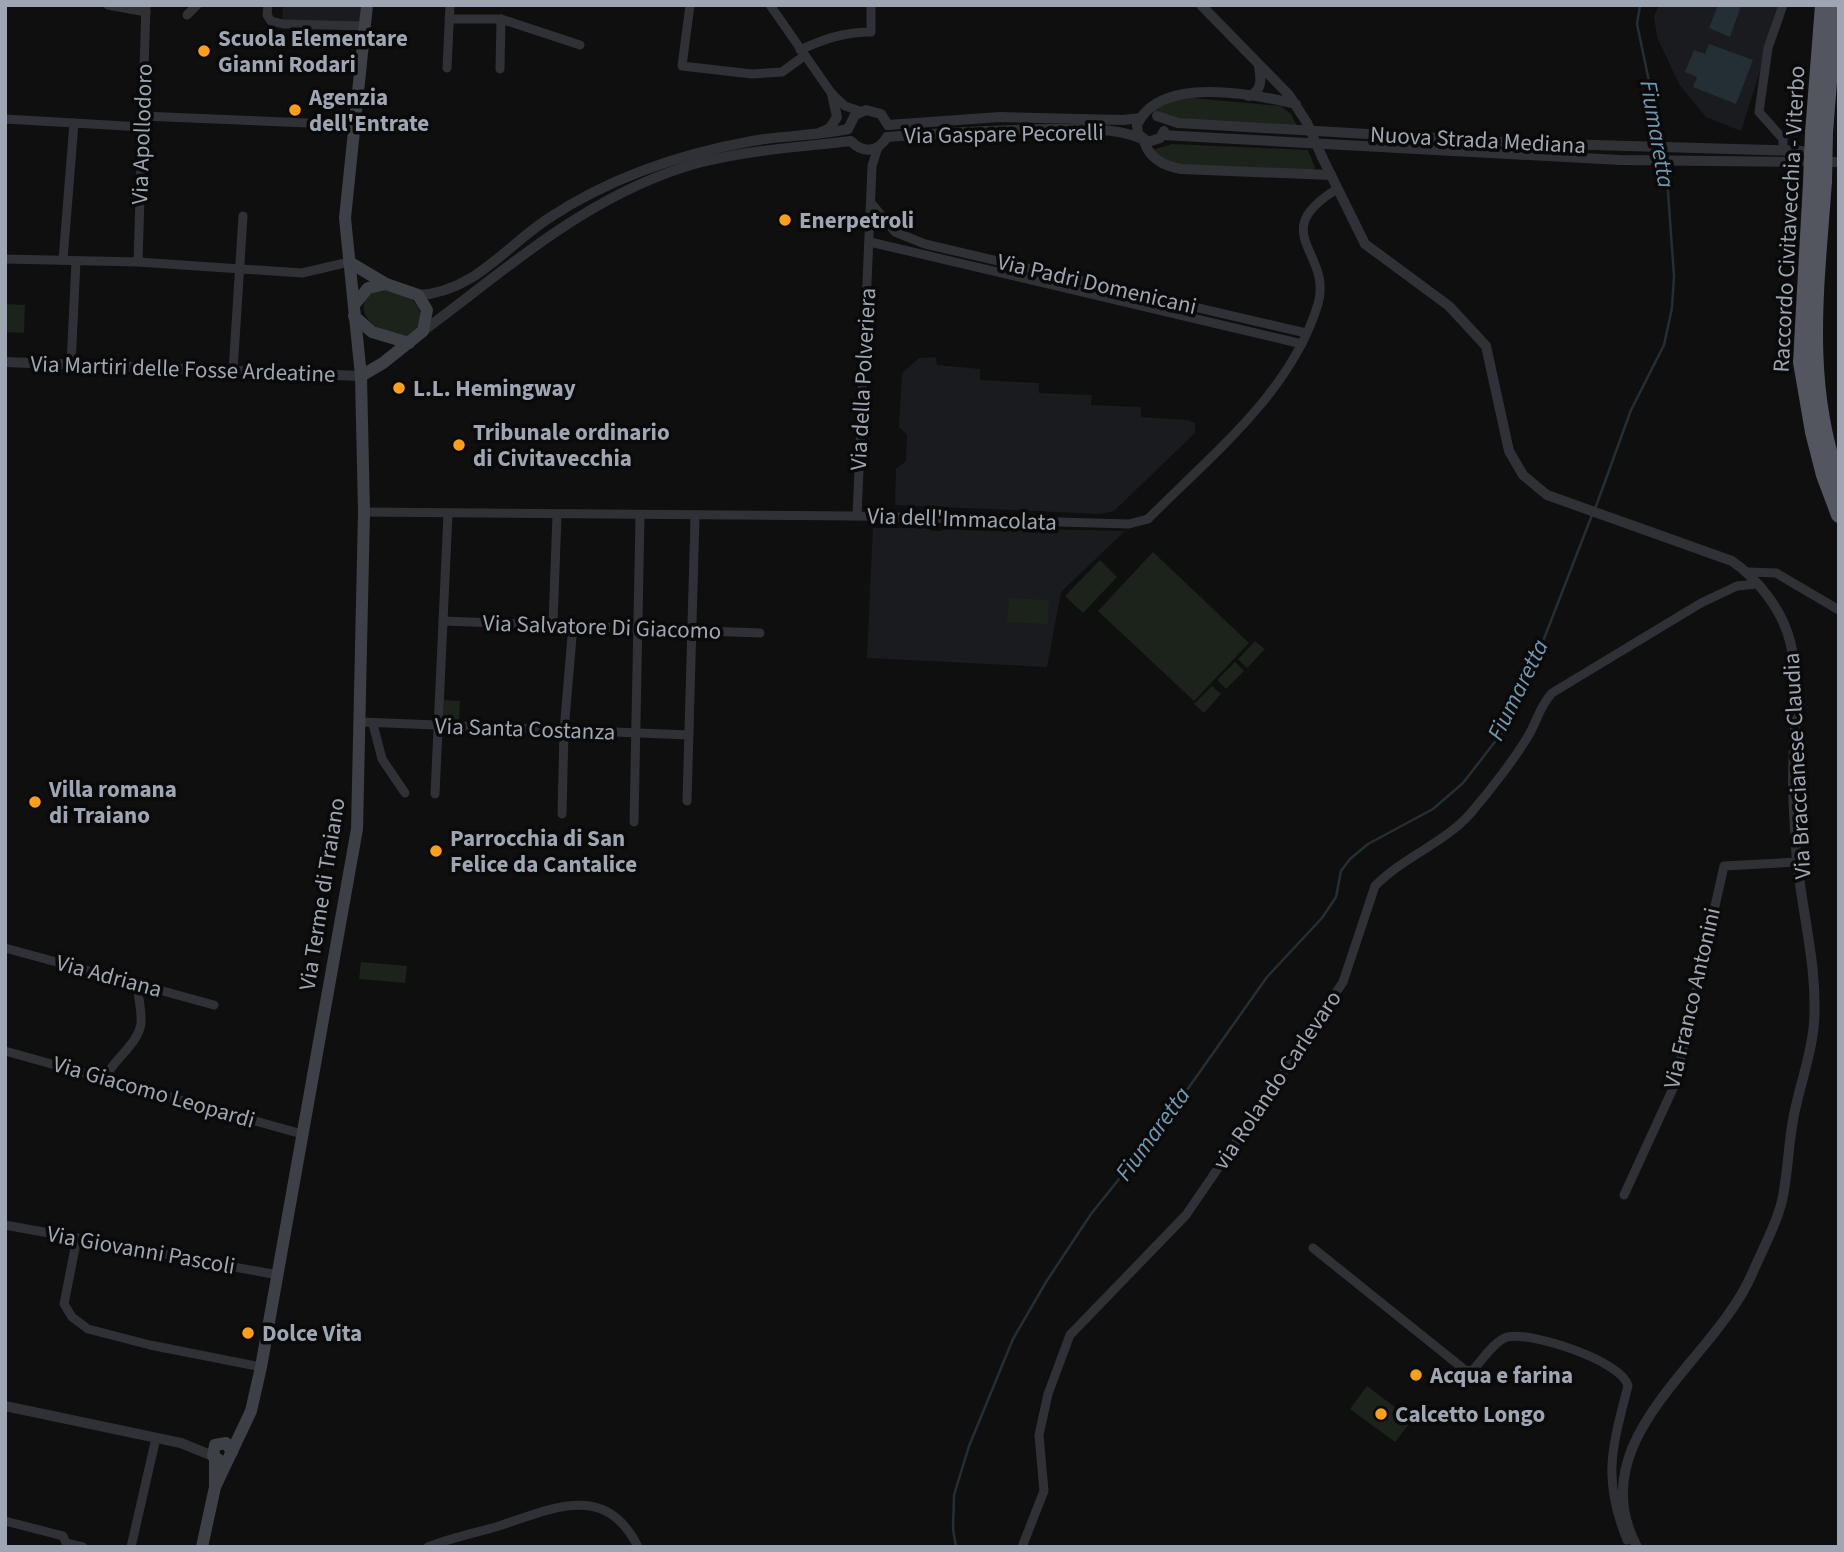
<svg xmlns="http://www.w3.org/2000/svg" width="1844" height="1552" font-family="'Source Sans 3',sans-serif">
  <rect width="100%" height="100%" fill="#0f0f10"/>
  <g fill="#1a1b1e">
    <polygon points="283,5 360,5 360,23 282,22"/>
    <polygon points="1659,5 1781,5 1741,131 1706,117 1679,84 1657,37 1654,16"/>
    <polygon points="936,357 937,365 980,369 980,380 1039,383 1039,393 1092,395 1091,405 1141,407 1141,417 1188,420 1195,423 1195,433 1114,511 1101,514 895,505 896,469 906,461 907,435 899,427 902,373 919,358"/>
    <polygon points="945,527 1125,531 1061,592 1047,667 867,658 873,528 927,528 932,531 942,531"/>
  </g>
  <g fill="#1b231b">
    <polygon points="1181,97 1281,106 1291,114 1297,126 1178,120 1151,111"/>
    <polygon points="1172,144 1308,150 1315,168 1312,170 1183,166 1169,163 1152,150"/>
    <path d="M376,290C405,290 421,297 422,327C418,329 412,335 408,336C390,342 341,312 376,290Z"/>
    <polygon points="5,304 25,305 24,333 5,332"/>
    <polygon points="1153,552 1249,643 1194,701 1098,611"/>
    <polygon points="1100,560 1117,577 1083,613 1065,596"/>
    <polygon points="1009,598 1049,600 1048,624 1007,622"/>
    <polygon points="1255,641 1265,649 1247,668 1238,659"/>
    <polygon points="1235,662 1244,671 1226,689 1217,680"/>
    <polygon points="1212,686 1221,694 1204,713 1194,704"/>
    <polygon points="444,700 460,701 459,720 443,719"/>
    <polygon points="361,962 407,966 405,983 359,979"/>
    <polygon points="1367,1386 1412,1420 1395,1442 1350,1409"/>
  </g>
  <g fill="#242f35">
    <polygon points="1718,5 1741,6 1730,37 1709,28"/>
    <polygon points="1709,44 1753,60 1736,104 1693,87 1697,77 1685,72 1694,50 1705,54"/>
  </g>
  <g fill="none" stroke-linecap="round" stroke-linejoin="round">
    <g stroke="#242f35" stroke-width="2.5">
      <polyline points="1640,5 1637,24 1662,143"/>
      <polyline points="1595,509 1631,410 1664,345 1672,308 1674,276 1666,164"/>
      <polyline points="956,1547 953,1529 954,1495 969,1446 1013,1339 1046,1282 1091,1214 1160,1128 1267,977 1322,918 1336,897 1341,871 1350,859 1368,844 1433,809 1463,783 1504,730 1506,718 1535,662 1592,515"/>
    </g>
    <g stroke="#303136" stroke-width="9">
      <polyline points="108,5 146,12"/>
      <polyline points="268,5 267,15 271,21 283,24 366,26"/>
      <polyline points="690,5 682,66 752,74 782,72 804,56"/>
      <polyline points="770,5 832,94 845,106 860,111"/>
      <polyline points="1783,5 1768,48 1759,112 1783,139 1783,151"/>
      <polyline points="187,15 197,5"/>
      <polyline points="449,19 501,19 580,45"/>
      <path d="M800,50C824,39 844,32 871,32V5"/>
      <polyline points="447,68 450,5"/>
      <polyline points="500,69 501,19"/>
      <polyline points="142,116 355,125"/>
      <polyline points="5,119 142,127"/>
      <polyline points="872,204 895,232 925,244 1306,333"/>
      <polyline points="870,242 1302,344"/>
      <polyline points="5,259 138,262 302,273 349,262"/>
      <polyline points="63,260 74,123"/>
      <polyline points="138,262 146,5"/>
      <polyline points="71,365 76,261"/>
      <polyline points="233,371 243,216"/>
      <path d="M364,512L857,516L1129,524L1148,519C1211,455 1291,393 1318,304C1333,252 1265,233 1337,189"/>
      <polyline points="857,516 872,166 878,147"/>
      <polyline points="1748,572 1776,573 1839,610"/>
      <polyline points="443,621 760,633"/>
      <polyline points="553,624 557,515"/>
      <polyline points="362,722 689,735"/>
      <polyline points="373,724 382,759 405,793"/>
      <polyline points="435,794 448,514"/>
      <polyline points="687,801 695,517"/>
      <polyline points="562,814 564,731 573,625"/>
      <polyline points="634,822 640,516"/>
      <polyline points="5,948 214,1005"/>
      <polyline points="5,1051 302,1134"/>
      <path d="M105,1078C113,1060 139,1043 141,1023C142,1011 138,996 137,984"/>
      <polyline points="1624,1195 1675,1084 1724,866 1798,862"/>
      <polyline points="5,1225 278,1275"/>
      <polyline points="77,1238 64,1304 72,1317 88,1329 150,1345 261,1367"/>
      <path d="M1313,1248L1465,1370L1472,1371C1481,1362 1494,1341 1507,1337C1530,1331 1623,1361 1628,1386C1612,1448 1602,1478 1627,1540"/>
      <polyline points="5,1521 63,1536 66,1543 83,1547"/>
      <polyline points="131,1547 156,1438"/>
      <path d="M428,1547C453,1537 477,1533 502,1525C555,1507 607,1483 638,1547"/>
      <path d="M1022,1547L1044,1491L1039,1435L1048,1394L1070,1335L1186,1215L1275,1085L1343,982L1375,886C1403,857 1443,844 1470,814C1488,793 1518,755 1531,731C1538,717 1541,705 1552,693L1701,603L1737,586L1757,584"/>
    </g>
    <g stroke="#303136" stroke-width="10">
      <polyline points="1201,5 1289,95 1307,123"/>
      <path d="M1249,96C1263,90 1261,79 1259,66"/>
      <polyline points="1157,116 1178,123 1521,143 1802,151"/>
      <polyline points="888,125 1000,117 1123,120 1141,118"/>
      <polyline points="848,129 855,115 866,110 881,114 888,125"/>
      <path d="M1164,131L1160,138L1148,142L1138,134L1137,125C1159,75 1254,94 1296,104"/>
      <polyline points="821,132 830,128 837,117 832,94"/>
      <polyline points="1162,135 1620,160 1801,162"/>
      <path d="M887,137C941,133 995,130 1049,129C1080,129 1111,127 1140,138"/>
      <path d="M1144,141C1149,158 1164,166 1181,169L1331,175"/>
      <path d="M1322,157L1365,244L1449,306L1486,346L1509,451L1523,475L1547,495L1732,561C1758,579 1782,610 1790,641C1802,687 1793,733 1793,779C1793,802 1795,826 1796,848C1800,907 1818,963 1814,1023C1812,1052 1802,1078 1796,1106C1788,1137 1789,1169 1782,1201C1776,1226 1762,1250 1752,1274C1714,1362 1579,1438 1637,1547"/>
      <polyline points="1831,162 1839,162"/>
      <path d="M418,295C473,293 506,246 549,218C611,177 680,154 752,141C784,135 816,136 848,129"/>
      <path d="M423,331C511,266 590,193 698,163C748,150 800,147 851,141C863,154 878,152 887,137"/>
      <polyline points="5,362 361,376"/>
      <polyline points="5,1406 181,1443 213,1456"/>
    </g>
    <g stroke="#3d4046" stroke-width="12">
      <polyline points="349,262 386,284 418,295 427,310 423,331 383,363 361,376"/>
      <polyline points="354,305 368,288 386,284"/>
      <polyline points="354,316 372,332 409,343"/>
      <polyline points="222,1462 213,1456 215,1445 226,1443 232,1452"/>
      <polyline points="215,1487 251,1411 261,1367 357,829 364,512 361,376 345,218 367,5"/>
      <polyline points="202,1547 215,1487 215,1459"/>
    </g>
    <g stroke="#53565e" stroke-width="16">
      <polyline points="1813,133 1823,5"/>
      <polyline points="1825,133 1835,5"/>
      <path d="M1824,181C1817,282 1802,384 1839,482"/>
      <polyline points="1811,183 1801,362 1813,432 1824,475 1839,515"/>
    </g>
    <polyline stroke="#303136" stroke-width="10" points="1307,123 1322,157"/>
    <g stroke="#53565e" stroke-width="16">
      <polyline points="1824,181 1825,133"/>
      <polyline points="1811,183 1813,133"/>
    </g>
  </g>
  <g fill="#ff9f18" stroke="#0a0a0b" stroke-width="2.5">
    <circle cx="204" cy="51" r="7"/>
    <circle cx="295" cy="110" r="7"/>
    <circle cx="785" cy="220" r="7"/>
    <circle cx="399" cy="388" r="7"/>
    <circle cx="459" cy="445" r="7"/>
    <circle cx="35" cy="802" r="7"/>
    <circle cx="436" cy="851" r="7"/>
    <circle cx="248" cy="1333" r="7"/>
    <circle cx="1416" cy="1375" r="7"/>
    <circle cx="1381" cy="1414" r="7"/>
  </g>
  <g text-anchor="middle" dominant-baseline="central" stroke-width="7" stroke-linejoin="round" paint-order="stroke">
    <g font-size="23" font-weight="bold" fill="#9ea6b3" stroke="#0a0a0b" text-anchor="start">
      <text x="218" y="38">Scuola Elementare<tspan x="218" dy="26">Gianni Rodari</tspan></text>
      <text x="309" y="97">Agenzia<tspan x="309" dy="26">dell'Entrate</tspan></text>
      <text x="799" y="220">Enerpetroli</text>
      <text x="413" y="388">L.L. Hemingway</text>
      <text x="473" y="432">Tribunale ordinario<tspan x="473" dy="26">di Civitavecchia</tspan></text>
      <text x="49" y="789">Villa romana<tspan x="49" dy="26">di Traiano</tspan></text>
      <text x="450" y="838">Parrocchia di San<tspan x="450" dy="26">Felice da Cantalice</tspan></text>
      <text x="262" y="1333">Dolce Vita</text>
      <text x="1430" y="1375">Acqua e farina</text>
      <text x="1395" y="1414">Calcetto Longo</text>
    </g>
    <g font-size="23" fill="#9ea6b3" stroke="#0a0a0b">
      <text transform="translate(142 134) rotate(-88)">Via Apollodoro</text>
      <text transform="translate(1004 134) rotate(-1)">Via Gaspare Pecorelli</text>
      <text transform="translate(1478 140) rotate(3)">Nuova Strada Mediana</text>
      <text transform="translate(1789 219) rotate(-87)">Raccordo Civitavecchia - Viterbo</text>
      <text transform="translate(1097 284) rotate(13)">Via Padri Domenicani</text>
      <text transform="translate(183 369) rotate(2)">Via Martiri delle Fosse Ardeatine</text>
      <text transform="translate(863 379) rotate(-87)">Via della Polveriera</text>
      <text transform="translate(962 519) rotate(2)">Via dell'Immacolata</text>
      <text transform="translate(602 627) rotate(2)">Via Salvatore Di Giacomo</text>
      <text transform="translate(525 729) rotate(2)">Via Santa Costanza</text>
      <text transform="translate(1797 766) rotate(-93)">Via Braccianese Claudia</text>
      <text transform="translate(322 894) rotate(-81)">Via Terme di Traiano</text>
      <text transform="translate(109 976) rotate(15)">Via Adriana</text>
      <text transform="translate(1692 998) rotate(-77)">Via Franco Antonini</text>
      <text transform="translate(1277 1080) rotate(-56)">via Rolando Carlevaro</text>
      <text transform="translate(154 1092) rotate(16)">Via Giacomo Leopardi</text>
      <text transform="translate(141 1250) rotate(10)">Via Giovanni Pascoli</text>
    </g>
    <g font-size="24" font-style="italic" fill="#7099b3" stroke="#0a0a0b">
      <text transform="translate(1657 134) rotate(80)">Fiumaretta</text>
      <text transform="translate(1518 690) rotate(-64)">Fiumaretta</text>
      <text transform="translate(1153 1134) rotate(-54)">Fiumaretta</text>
    </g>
  </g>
  <rect width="1844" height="1552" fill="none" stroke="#9ea6b3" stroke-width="14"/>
</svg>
